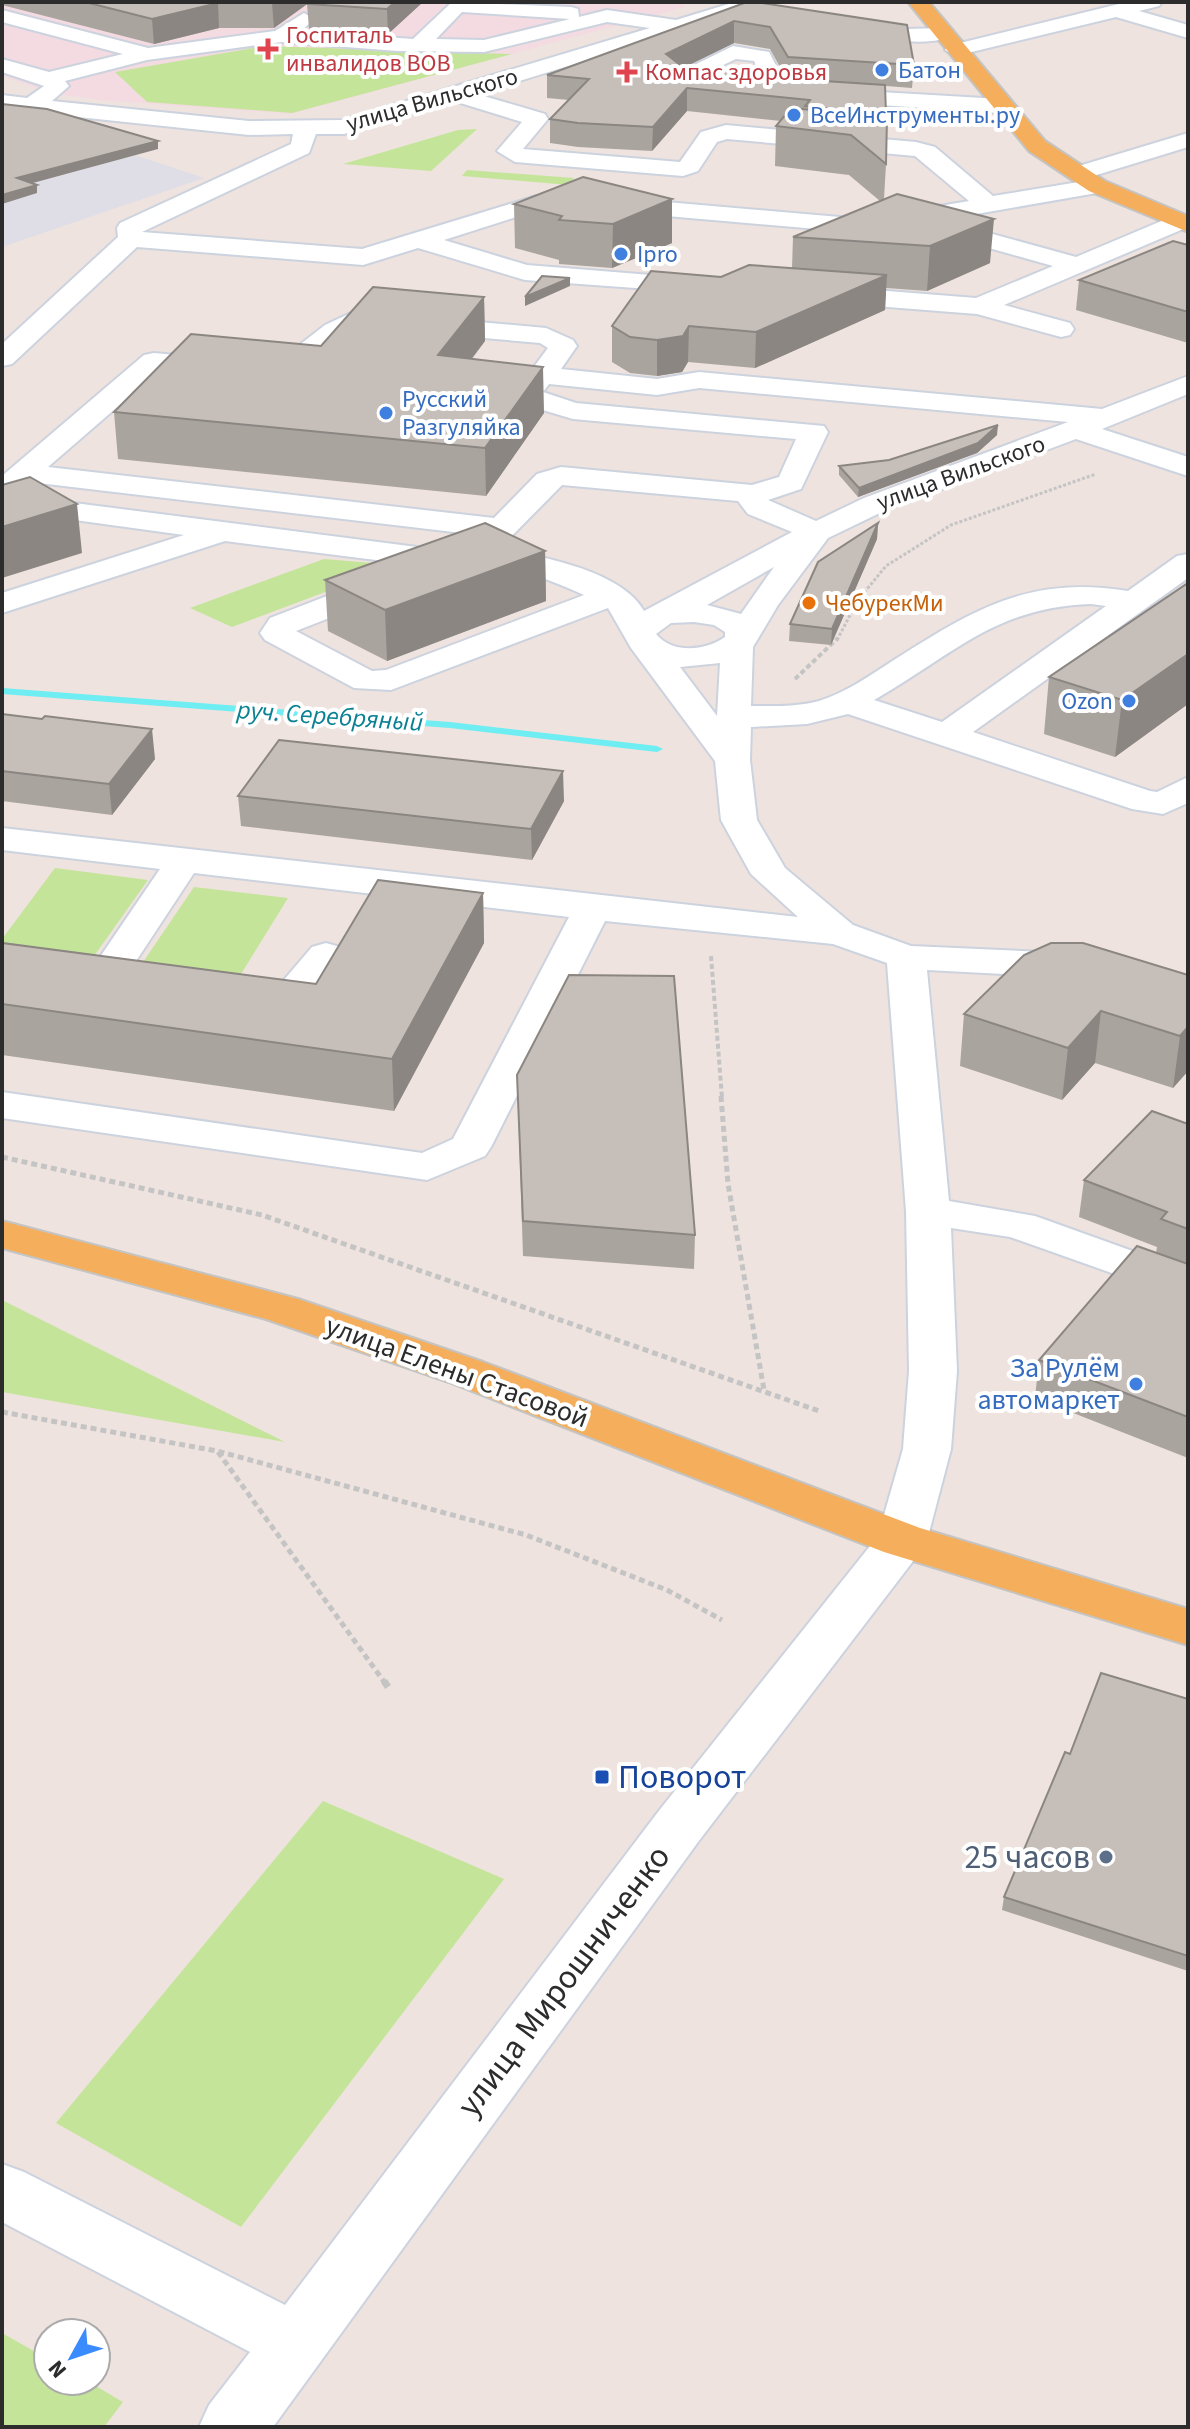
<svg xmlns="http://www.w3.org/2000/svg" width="1190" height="2429" font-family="'Source Sans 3',sans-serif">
  <rect width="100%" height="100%" fill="#eee3de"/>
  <polygon fill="#dfdee6" points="2,115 135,155 204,178 2,247"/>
  <polygon fill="#f4dbe2" points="2,2 682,2 685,7 291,114 99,100 51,93 2,76"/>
  <g fill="#c4e599">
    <polygon points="264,46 512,54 292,113 147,102 115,72"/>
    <polygon points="477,129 431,171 343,164 458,130"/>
    <polygon points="467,170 574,178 569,185 462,176"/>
    <polygon points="324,559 397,565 232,627 190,608"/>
    <polygon points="55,868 148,880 87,966 2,956 2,939"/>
    <polygon points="194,887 288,898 233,987 135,974"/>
    <polygon points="2,1300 285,1442 2,1392"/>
    <polygon points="323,1801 504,1879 241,2227 56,2123"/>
    <polygon points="2,2333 48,2359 48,2381 87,2381 123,2402 104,2427 2,2427"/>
  </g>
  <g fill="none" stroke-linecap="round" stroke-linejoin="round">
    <polygon fill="#6eedf2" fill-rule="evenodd" points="2,688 450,722 657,746 663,749 657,752 450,728 2,694"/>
    <g stroke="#ccd3de" stroke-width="4">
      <g id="minor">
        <path d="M452,2L571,7L578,9L579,17L607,10L676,20L735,2H766L763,6L477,94L545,114L548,119L523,149L680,162L701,132L726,125L916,142L935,147L993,196L1097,179L1109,186L1097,193L942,220L1076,257L1171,217H1188V227L1004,305L1070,323L1074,329L1070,335L1061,337L977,314L824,302L811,294L824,286L976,298L1053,266L925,230L923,223L863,233L586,209L538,210L444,240L527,265L713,280L717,285L704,293L525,280L418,248L363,265L137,247L12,364L2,366V344L118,237L117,228L120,223L291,144L293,134L249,135L2,109V95L27,98L44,86L2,72V59L49,72L123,54L2,22V10L148,48L275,31L304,13L314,19L301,31L413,39ZM462,12L570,19L484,40L436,39ZM607,22L650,28L343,120L249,121L52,101L69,86L65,81L147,60L281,42L398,51L484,52ZM454,101L522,122L497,151L515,162L683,176L698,171L717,142L727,139L915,156L969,201L863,219L586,195L536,196L362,249L142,232L309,153L316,134H344Z"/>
        <polygon points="1127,2 1162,2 1159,6 1139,11 1188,25 1188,38 1116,17 955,56 945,50 948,46"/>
        <path d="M849,21L906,29L942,28L952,34C937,50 863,37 842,31L839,27L842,23Z"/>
        <polygon points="733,46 769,52 789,91 786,96 770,96 754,61 736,59 702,75 720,78 723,83 712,89 671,83 668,78"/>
        <polygon points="828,89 1001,99 1012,106 1001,113 820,101 817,96 820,91"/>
        <polygon points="1188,133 1188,147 1077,181 1065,174 1069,169"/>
        <path d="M355,311L546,328L573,340L577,346L561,369L657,379L699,372L1102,409L1188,376V394L1102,429L1188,457V476L1076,439L886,510L828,538L778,605L753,647L751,706C773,706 797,707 819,701C845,693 871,675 894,660C974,609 1030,575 1128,591L1177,556L1188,554V578L973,732L1150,791L1157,792L1188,777V803L1163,814L1132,809L848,714L807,724L751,727L750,760L757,820L785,868L853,925L911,946L1044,952L1188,988V1012L1044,976L927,970L949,1201L1035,1216L1188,1271V1300L1010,1237L951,1228L957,1371L951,1449L927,1540L920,1552L698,1842L273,2427H199L209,2405L250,2352L2,2222V2164L24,2172L285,2305L658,1812L878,1536L903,1449L909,1371L906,1211L887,963L833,944L605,921L491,1147L485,1156L427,1180L2,1118V1092L422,1153L453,1139L569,917L194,873L119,987L105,991L91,987L85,979L160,869L2,850V828L798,917L751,874L721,820L715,761L631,648L608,608L391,690L354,688L265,640L260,633L270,618L371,579H393L398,586L393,593L296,631L372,671L386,670L584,595C540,575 497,559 448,569L225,541L2,613V593L184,535L9,511L5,505L9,499L20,496L448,551L468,547L479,535L30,482L13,497L2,500V476L144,355L154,353L275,364L325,325ZM358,327L540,343L548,348L512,396L516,402L573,419L796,439L779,477L752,485L561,467L537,474L494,518L48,467L160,370L278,380L308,367ZM549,384L657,395L699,388L1068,422L864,498L816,521L768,500L801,489L828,432L824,426L576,403L543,392ZM562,485L738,501L748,514L792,532L644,611C622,571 541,556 499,549ZM774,567L741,614L707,605ZM1091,604L1106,606L942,722L874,700C953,655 995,607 1091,604ZM694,622L714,625L725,632V637C705,651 673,654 656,634L671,623ZM720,663L717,716L680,667Z"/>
        <path d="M326,943L340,947L345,955C336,968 313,1002 300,1010C285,1019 253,1010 237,1005L231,997L237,989L251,985L277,988L312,947Z"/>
      </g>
    </g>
    <g stroke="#c4c4c4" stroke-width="4">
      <g id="major">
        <polygon points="908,2 929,2 1045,141 1105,181 1188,216 1188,232 1089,191 1029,151"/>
        <polygon points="2,1221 298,1299 483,1362 920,1528 1188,1609 1188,1645 884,1552 449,1382 266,1319 2,1248"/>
      </g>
    </g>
    <polyline stroke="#c4c4c4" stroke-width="3" stroke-dasharray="3 2" stroke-linecap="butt" points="837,640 858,600 886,566 951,525 1096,474"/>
    <g stroke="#c4c4c4" stroke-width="4" stroke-dasharray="5 3" stroke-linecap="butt">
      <polyline points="795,679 838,638"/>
      <polyline points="711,956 722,1098"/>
    </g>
    <g stroke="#c4c4c4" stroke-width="5" stroke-dasharray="6 4" stroke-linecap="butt">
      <polyline points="721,1096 728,1184 764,1390"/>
      <polyline points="2,1157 262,1215 819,1411"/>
      <polyline points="2,1412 217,1451 526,1535 667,1590 722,1620"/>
      <polyline points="218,1452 385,1683"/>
    </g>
    <polyline stroke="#c4c4c4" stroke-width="7" stroke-dasharray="8 5" stroke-linecap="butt" points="384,1681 388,1687"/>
    <use href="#minor" fill="#fff" fill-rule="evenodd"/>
    <use href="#major" fill="#f4ae5c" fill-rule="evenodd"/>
  </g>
  <g fill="#aaa49f" fill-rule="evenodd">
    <polygon points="2,2 423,2 388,34 309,29 307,4 274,28 219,28 154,44 2,5"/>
    <path d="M747,2L914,65L912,88L886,86V164L884,199L990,263L927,291L886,288L885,310L755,368L688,362L682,372L657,376L630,373L612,362V326L721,277L792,268L793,237L880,201L849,175L775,166L776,126L781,121L687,111L652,151L578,147L550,143V119L569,100L547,98V75ZM734,43L770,49L786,78L688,65Z"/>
    <polygon points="583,177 672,243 612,268 559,264 559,260 515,248 514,204"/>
    <polygon points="1188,245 1188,343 1076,310 1079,280"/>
    <polygon points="484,297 485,341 472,359 544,413 486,496 118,459 114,412 321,346"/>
    <polygon points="997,435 977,453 858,497 839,475 839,466 889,460"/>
    <polygon points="878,523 877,539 831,645 789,641 790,624"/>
    <polygon points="545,551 546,601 387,661 328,631 325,580"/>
    <polygon points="1188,583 1188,704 1115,757 1044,734 1049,677"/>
    <polygon points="2,714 155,759 112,815 2,801"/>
    <polygon points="238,796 564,801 532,860 241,826"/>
    <polygon points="483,893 484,943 394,1111 2,1055 2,943 316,984"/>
    <polygon points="1188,975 1188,1071 1173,1088 1095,1063 1062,1100 960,1066 964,1014"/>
    <polygon points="517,1075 695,1235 694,1269 523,1256"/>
    <polygon points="1188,1124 1188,1458 1035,1398 1039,1360 1156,1253 1157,1247 1079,1217 1084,1180"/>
    <polygon points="1188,1699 1188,1971 1002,1910 1004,1897 1070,1754"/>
  </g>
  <g fill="#8b8682">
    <polygon points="274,2 310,2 274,28 272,3"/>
    <polygon points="395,2 423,2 388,34 387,9"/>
    <polygon points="218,3 219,28 154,44 152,19"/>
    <polygon points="734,21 734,43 665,77 666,54"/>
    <polygon points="687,88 687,111 652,151 653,127"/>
    <polygon points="158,141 158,149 18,187 17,178"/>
    <polygon points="37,185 37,193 2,204 2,195"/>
    <polygon points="672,199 672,243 612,268 613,224"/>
    <polygon points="994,219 990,263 927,291 930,246"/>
    <polygon points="887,275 885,310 755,368 756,332"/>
    <polygon points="570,278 570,286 525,306 525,297"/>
    <polygon points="484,297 485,341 439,400 438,355"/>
    <polygon points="689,326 688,362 682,372 657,376 657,340"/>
    <polygon points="543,367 544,413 486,496 485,448"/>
    <polygon points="998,425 997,435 977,453 858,497 859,488"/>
    <polygon points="77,504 82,553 2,578 2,527"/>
    <polygon points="878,523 877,539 831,645 832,629"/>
    <polygon points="545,551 546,601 387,661 385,610"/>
    <polygon points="1188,654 1188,704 1115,757 1122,700"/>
    <polygon points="152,729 155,759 112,815 109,784"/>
    <polygon points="563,771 564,801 532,860 531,829"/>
    <polygon points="483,893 484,943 394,1111 392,1059"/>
    <polygon points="1101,1011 1095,1063 1062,1100 1068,1048"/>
    <polygon points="1188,1027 1188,1071 1173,1088 1180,1036"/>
  </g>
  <g fill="#c6bfb9" stroke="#8b8682" stroke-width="2">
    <polygon points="85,2 274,2 272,3 218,3 152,19"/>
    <polygon points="309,2 395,2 387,9 307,4"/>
    <polygon points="747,2 755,2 907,25 914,65 788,57 770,27 734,21 666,54 679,64 778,78 885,85 886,114 805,106 810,100 687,88 653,127 578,123 550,119 589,79 547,75"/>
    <polygon points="2,104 47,109 158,141 17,178 37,185 2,195"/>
    <polygon points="791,108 887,117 886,164 851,135 776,126"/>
    <polygon points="583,177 672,199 613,224 559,220 562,216 514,204"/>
    <polygon points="897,194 994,219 930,246 793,237"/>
    <polygon points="1173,241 1188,245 1188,312 1079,280"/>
    <polygon points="749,265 887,275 756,332 689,326 683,336 657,340 630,337 612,326 651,271 721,277"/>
    <polygon points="542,276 570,278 525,297"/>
    <polygon points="373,287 484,297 438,355 543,367 485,448 114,412 191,334 321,346"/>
    <polygon points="998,425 978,443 859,488 839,466 889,460"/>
    <polygon points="30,477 77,504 2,527 2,485"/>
    <polygon points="485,523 545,551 385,610 325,580"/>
    <polygon points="878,523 832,629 790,624 818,562"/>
    <polygon points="1188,583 1188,654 1122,700 1049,677"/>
    <polygon points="2,714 42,719 45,716 152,729 109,784 2,771"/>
    <polygon points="279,740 563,771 531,829 238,796"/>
    <polygon points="378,880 483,893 392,1059 2,1004 2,943 316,984"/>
    <polygon points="1051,943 1083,943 1188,975 1188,1027 1180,1036 1101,1011 1068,1048 964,1014 1024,955"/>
    <polygon points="569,975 674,976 695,1235 523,1221 517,1075"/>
    <polygon points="1152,1111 1188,1124 1188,1229 1161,1219 1167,1212 1084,1180"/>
    <polygon points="1137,1246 1188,1264 1188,1417 1039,1360"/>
    <polygon points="1101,1673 1188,1699 1188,1956 1004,1897 1065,1752 1070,1754"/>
  </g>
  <g fill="#e0444e" stroke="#fff" stroke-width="3">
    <path d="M264 37h8v8h8v8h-8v8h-8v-8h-8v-8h8z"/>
    <path d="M623 60h8v8h8v8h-8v8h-8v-8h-8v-8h8z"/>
  </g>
  <g fill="#3f7fe0" stroke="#fff" stroke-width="3">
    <circle cx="882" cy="70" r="8"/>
    <circle cx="794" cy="115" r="8"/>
    <circle cx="621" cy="254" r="8"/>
    <circle cx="386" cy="413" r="8"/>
    <circle cx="1129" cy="701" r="8"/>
    <circle cx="1136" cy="1384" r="8"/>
  </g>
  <circle fill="#e8710a" stroke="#fff" stroke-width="3" cx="809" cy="603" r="8"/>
  <rect fill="#1a4fb4" stroke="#fff" stroke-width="3" x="594" y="1769" width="16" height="16" rx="4"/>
  <circle fill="#5c6f8a" stroke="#fff" stroke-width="3" cx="1106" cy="1857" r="8"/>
  <g text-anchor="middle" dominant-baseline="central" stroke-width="8" stroke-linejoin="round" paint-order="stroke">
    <g font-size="24" fill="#be3a42" stroke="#fff" text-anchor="start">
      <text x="286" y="35">Госпиталь<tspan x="286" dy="28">инвалидов ВОВ</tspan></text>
      <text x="645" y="72">Компас здоровья</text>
    </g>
    <g font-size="24" fill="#366cbe" stroke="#fff" text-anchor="start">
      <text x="898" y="70">Батон</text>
      <text x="810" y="115">ВсеИнструменты.ру</text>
      <text x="637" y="254">Ipro</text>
      <text x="402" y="399">Русский<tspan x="402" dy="28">Разгуляйка</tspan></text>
      <text x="1113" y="701" text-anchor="end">Ozon</text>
    </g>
    <g font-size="24" fill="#2c2c2c" stroke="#fff">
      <text transform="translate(432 100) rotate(-16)">улица Вильского</text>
      <text transform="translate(961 473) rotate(-20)">улица Вильского</text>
    </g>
    <g font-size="24" fill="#c56008" stroke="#fff" text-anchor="start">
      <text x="825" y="603">ЧебурекМи</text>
    </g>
    <g font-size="26" font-style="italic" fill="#0b8293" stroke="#fff">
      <text transform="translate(330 716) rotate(4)">руч. Серебряный</text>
    </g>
    <g font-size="28" fill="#366cbe" stroke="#fff" text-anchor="end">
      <text x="1120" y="1368">За Рулём<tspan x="1120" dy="32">автомаркет</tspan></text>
    </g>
    <g font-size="28" fill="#2c2c2c" stroke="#fff">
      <text transform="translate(457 1372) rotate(20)">улица Елены Стасовой</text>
    </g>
    <g font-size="34" fill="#164399" stroke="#fff" text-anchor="start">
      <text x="618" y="1777">Поворот</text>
    </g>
    <g font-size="34" fill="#4e5e75" stroke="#fff" text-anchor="end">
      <text x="1090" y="1857">25 часов</text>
    </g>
    <g font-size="34" fill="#2c2c2c" stroke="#fff">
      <text transform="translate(564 1981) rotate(-53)">улица Мирошниченко</text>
    </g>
  </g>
  <rect width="1190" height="2429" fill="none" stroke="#2c2c2c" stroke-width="8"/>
  <g transform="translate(72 2357) rotate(230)"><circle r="38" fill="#ffffff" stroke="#ababab" stroke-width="2"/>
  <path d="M0-6L14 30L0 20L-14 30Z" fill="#3a8bfe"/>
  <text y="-12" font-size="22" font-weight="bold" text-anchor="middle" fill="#2c2c2c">N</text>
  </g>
</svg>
